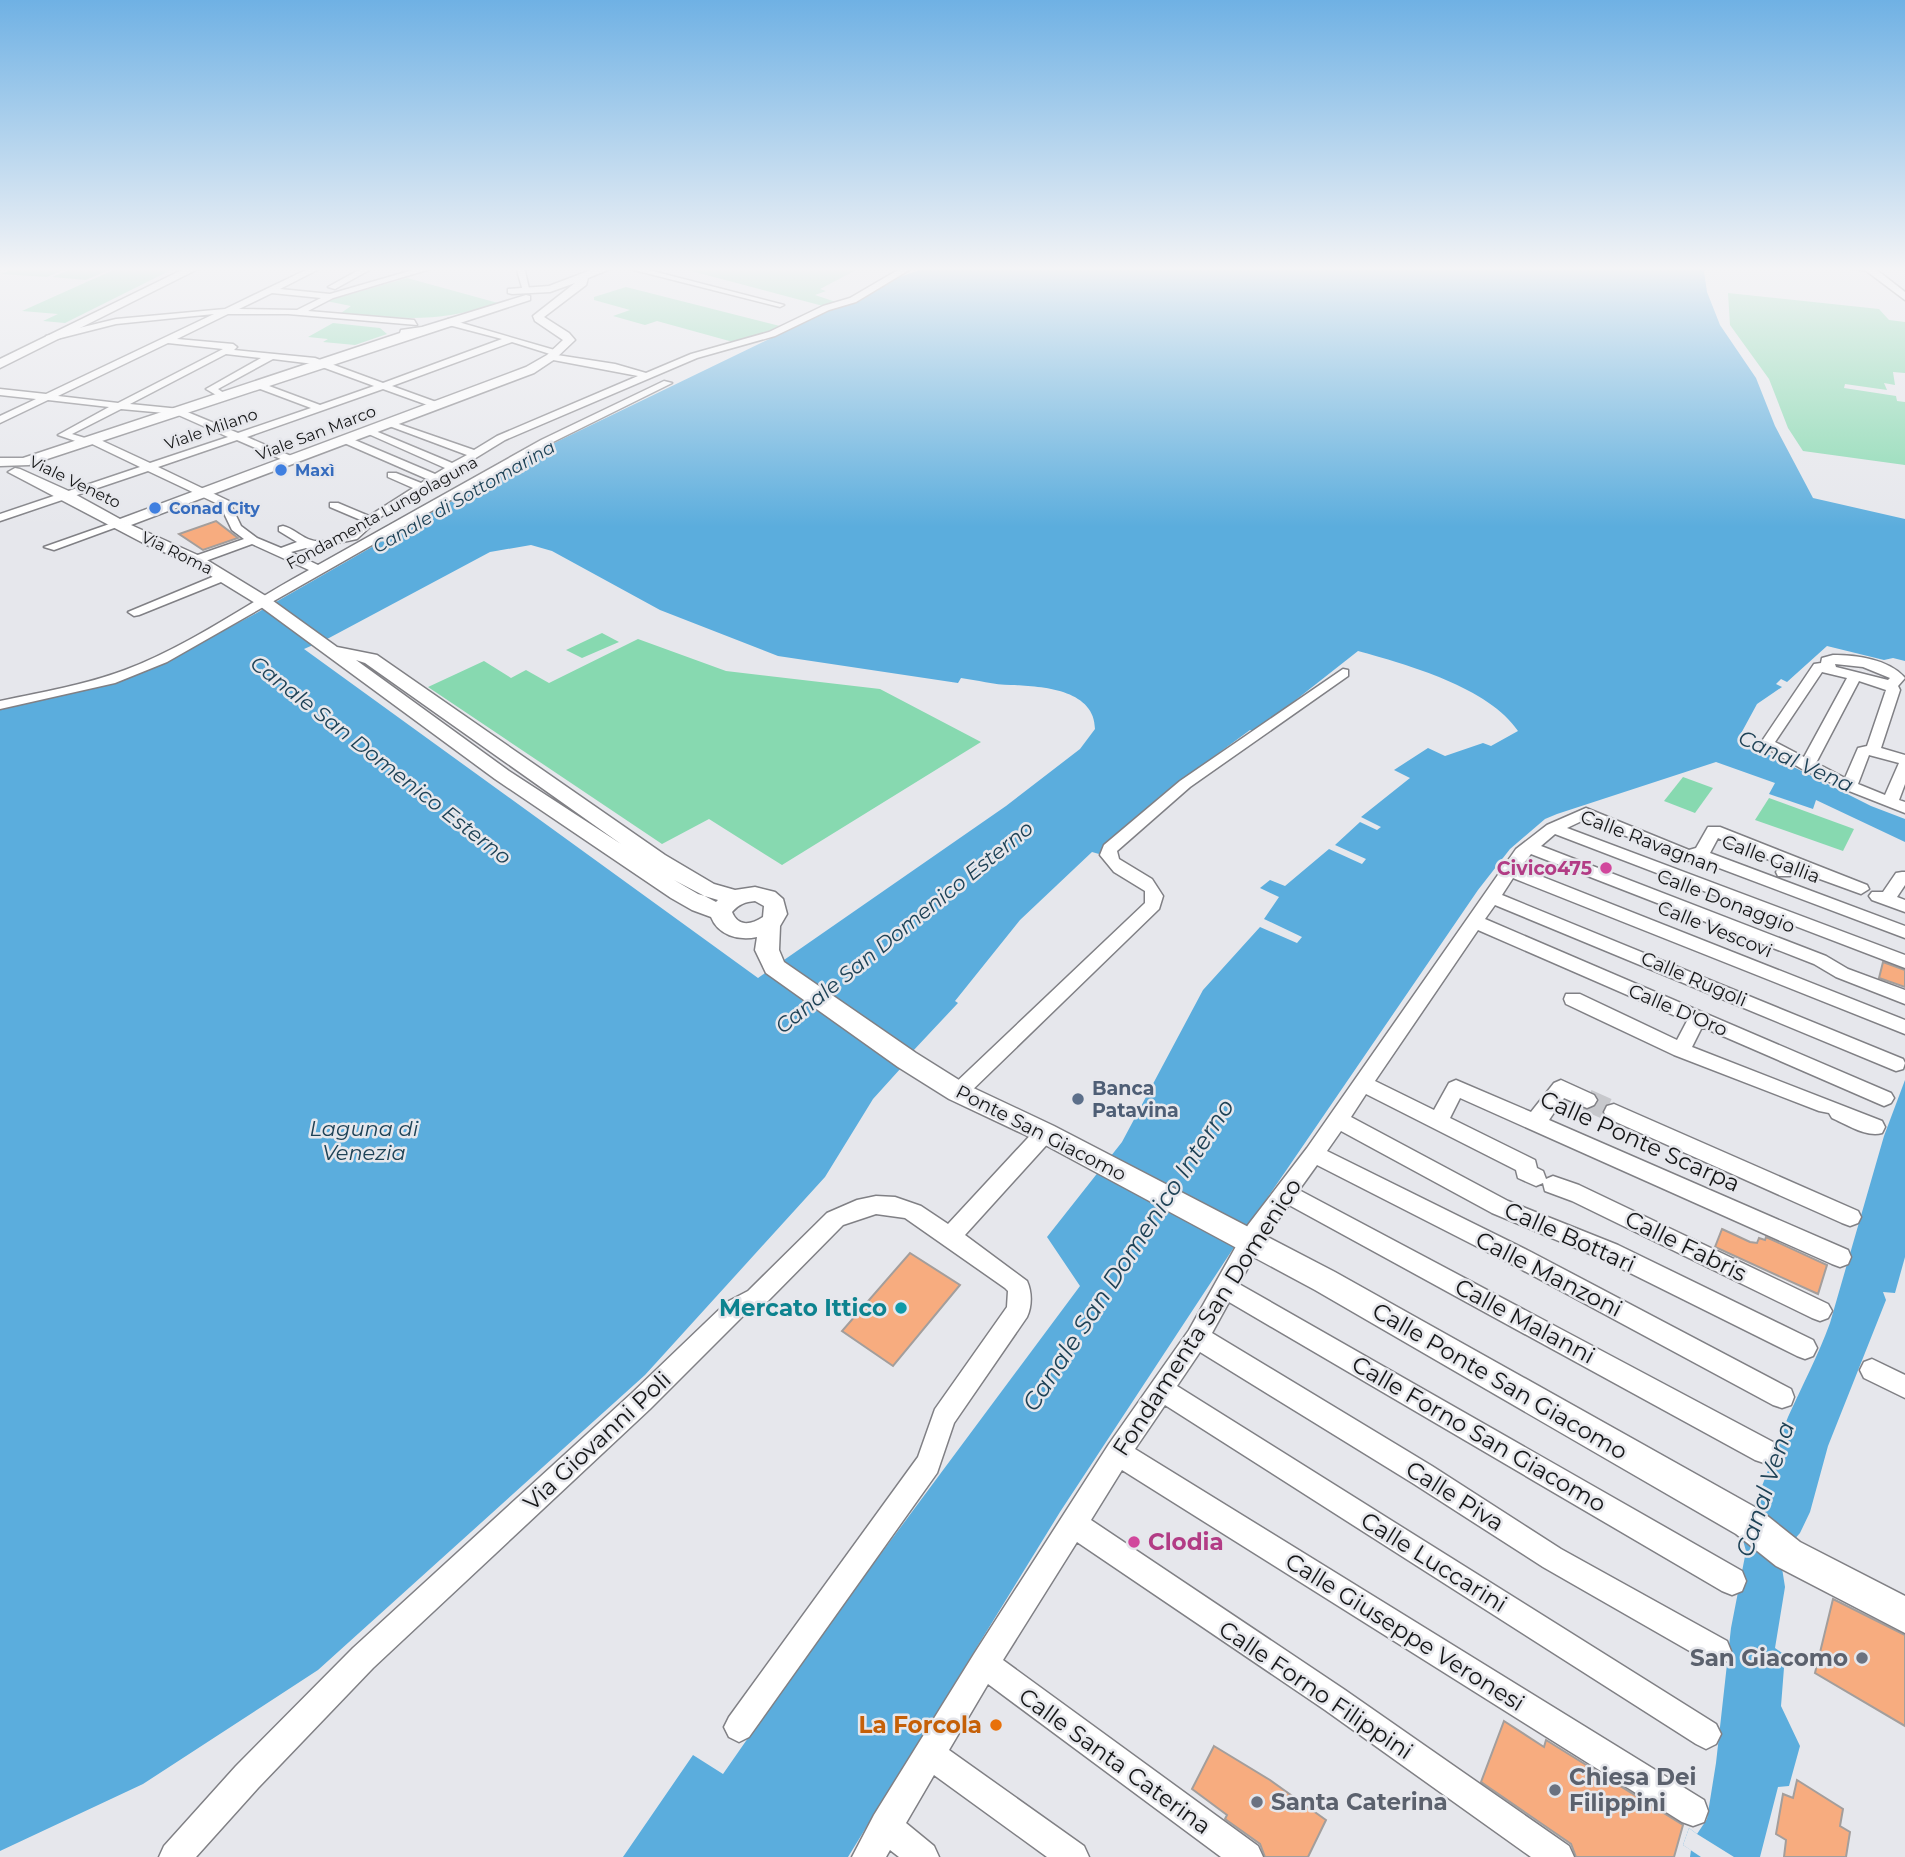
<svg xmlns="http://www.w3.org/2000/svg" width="1905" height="1857" font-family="Montserrat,sans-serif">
  <rect width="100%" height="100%" fill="#e6e7ec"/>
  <g fill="#87d9b0">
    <polygon points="18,267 71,267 47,277 1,274"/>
    <polygon points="76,267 116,267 86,280 52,277"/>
    <polygon points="120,267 177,267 65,323 43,321 58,314 22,311"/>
    <polygon points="676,267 862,267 820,289 826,291 815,295 836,302 823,306"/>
    <path d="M407,278L498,303C438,323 403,319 341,313L351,306L326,301Z"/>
    <polygon points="626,287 780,326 760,336 733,342 657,321 645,325 613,316 630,310 594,300 594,297"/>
    <polygon points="1728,293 1879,309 1889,320 1905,322 1905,373 1893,372 1895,385 1884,383 1887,390 1845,384 1844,388 1896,396 1897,401 1905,402 1905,465 1803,451 1788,428 1769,379 1730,325"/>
    <polygon points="333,323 380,328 387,334 355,345 323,342 328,339 308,337"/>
    <polygon points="602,633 619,642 582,658 566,650"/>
    <polygon points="638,639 726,671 880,689 981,742 782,865 709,819 662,844 428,687 484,661 511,678 526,670 549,683"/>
    <polygon points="1683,777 1713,788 1695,813 1664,801"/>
    <polygon points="1769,798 1854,829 1843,851 1755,820"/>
  </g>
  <g fill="#5baddd" fill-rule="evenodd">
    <path d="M929,267H1711L1704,271L1707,292L1720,325L1756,378L1775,426L1813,498L1905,519V661L1893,658L1884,660L1827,646L1787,682L1781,679L1776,684L1782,687L1757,704L1738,739L1871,806L1905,819V842L1816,800L1813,809L1769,794L1775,783L1716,762L1557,814L1545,819L1510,849L1478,890L1246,1229L1060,1512L848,1857H623L693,1755L723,1774L810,1649L1080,1286L1047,1237L1122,1142L1203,990L1260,927L1297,943L1302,937L1264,919L1279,897L1260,888L1270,880L1285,886L1329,849L1362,864L1366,859L1335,845L1360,822L1377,830L1381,827L1361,817L1410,778L1394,770L1428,748L1445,756L1483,743L1491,746L1518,731C1490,688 1406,664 1358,651L1255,732L1250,730L1159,797L1099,854L1092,852L1020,920L955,1001L958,1003L912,1052L901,1068L873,1099L825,1177L645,1375L318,1670L143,1784L0,1851V708L110,684L148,670L253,615L550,445L827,311L860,301L893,279ZM531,545L552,551L660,610L778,656L958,683L961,678C977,680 994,685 1011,685C1041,686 1095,689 1095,729L1080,749L1006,806L758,978L304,649L329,638L490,552Z"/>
    <path d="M1905,1080V1257L1895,1293L1883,1292L1886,1300L1828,1446L1810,1512L1800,1533L1792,1542L1782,1568L1785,1587L1775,1648L1785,1655L1781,1706L1800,1746L1789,1786L1778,1787L1760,1857H1690L1691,1850L1683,1845L1689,1828L1697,1834L1707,1819L1716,1763L1731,1628L1746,1551L1741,1533C1761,1496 1772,1456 1788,1417C1802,1386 1818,1356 1830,1323L1884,1136Z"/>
  </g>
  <polygon fill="#e6e7ec" points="1689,1828 1697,1834 1734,1857 1701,1857 1683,1845"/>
  <g fill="#f7ac7f" stroke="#a39e9c" stroke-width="2">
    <polygon points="216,521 238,538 203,550 179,534"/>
    <polygon points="1883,962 1905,970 1905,987 1879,978"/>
    <polygon points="1722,1229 1750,1242 1757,1243 1759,1238 1765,1240 1766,1237 1827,1265 1818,1294 1715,1247"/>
    <polygon points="910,1253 960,1285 893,1366 842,1331"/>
    <polygon points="1833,1599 1905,1635 1905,1726 1815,1673"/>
    <polygon points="1504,1721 1544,1747 1546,1740 1683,1825 1674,1857 1576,1857 1571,1844 1481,1782"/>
    <polygon points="1214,1746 1270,1780 1326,1820 1308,1857 1265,1857 1260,1844 1225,1819 1227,1815 1192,1789"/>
    <polygon points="1797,1780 1843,1809 1840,1826 1850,1832 1846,1857 1784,1857 1786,1840 1776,1834 1783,1794 1793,1798"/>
  </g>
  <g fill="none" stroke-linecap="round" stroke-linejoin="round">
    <polyline stroke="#c7c8cc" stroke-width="22" stroke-dasharray="22 11" stroke-linecap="butt" points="1587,1100 1614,1112"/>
    <g stroke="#808085" stroke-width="3">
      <g id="minor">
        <path d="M312,267H323L280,289L330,294L423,267H437L333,298L308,311L414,320L417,325L288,314H228L177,339L233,344L237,347L234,350L315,358L383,383L502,339L445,324L448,319L558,351L557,355L615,364L646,373L691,354L769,332L823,306L850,298L903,267H914L856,302L829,310L775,336L697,358L505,440L461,467L464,470L463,472H454L382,516L357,539L319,547L313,551L306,548L291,552L318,565L541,440L664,381L672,383L549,444L167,662L115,683L0,709V701C42,692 85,685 125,670C191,645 248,603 309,570L252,544L200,563H192V557L244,539L232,530L220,505L148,471L0,521V514L140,467L88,442L84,444L58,435L109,407L48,400L0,423V416L36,399L0,395V389L46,394L214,314L116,324L49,341L46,340V336L116,319L225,309ZM272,293L321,298L297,310L239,309ZM512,342L550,354L546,357L548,359L638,376L497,436L474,450L393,422L384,424L467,455L452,463L373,430L364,432L445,468L435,474L350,438H342V442L427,479L421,483L396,473H388V477L413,488L369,516L338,503H330V507L363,521C350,534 326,547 308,539C299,535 292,528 283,526L279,527V531L297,542L281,548L257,538L241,526L229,501L158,467L237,440L290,463H298V459L247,437L383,389L433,407H439V403L392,386ZM168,343L223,349L118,403L58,396ZM226,354L261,358L206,389L223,399L228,396L218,389L273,359L314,364L374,386L320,405L261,383H255V387L311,408L238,433L180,409L130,404ZM121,409L176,414L228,437L150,463L94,437L85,438L72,434Z"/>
        <polygon points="364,267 373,268 335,289 328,287"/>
        <polygon points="516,267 524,267 530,293 523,291"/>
        <polygon points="622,267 637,267 784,305 780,307"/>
        <polygon points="1839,267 1871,267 1872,269 1868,271"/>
        <polygon points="1897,267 1905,267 1905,270 1898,269"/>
        <polygon points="115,522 125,524 54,550 44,547"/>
        <polygon points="222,573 226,574 226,580 139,615 134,616 128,612"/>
        <path d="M1833,655C1856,655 1889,659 1905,678L1898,686L1900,690L1881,748L1905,755V784L1899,800L1905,802V813L1844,789L1802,769L1760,744L1814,664L1821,663L1822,658ZM1835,664L1863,667L1890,678L1888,680L1836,667ZM1822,672L1847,678L1804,757L1775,742ZM1859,681L1886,690L1867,746L1858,748L1845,778L1816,763ZM1869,755L1899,763L1885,795L1858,784Z"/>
        <polygon points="1343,669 1348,670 1348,676 1190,787 1117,851 1119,859 1152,879 1163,896 1159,909 965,1097 958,1100 951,1097 948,1092 951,1087 1145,903 1145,891 1114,872 1100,855 1104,845 1180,781"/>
        <path d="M1586,808L1689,850L1696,848L1708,827H1720L1867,885L1869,889L1861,894L1795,870L1790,876H1778L1776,872L1781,865L1718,838L1710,853L1905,926V938L1698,860L1685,861L1586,819L1567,828L1905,955V968L1555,834L1541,846L1826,956L1848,969L1905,990V1004L1836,977L1814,964L1531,854L1520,868L1905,1020V1034L1513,878L1502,895L1903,1059L1905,1063L1903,1069L1896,1071L1495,905L1485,919L1891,1093L1894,1098L1891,1103L1884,1106L1877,1103L1702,1027L1692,1047L1882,1121L1885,1127L1882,1133C1867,1138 1846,1124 1832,1118L1829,1113L1819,1111L1674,1055L1566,1004L1564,999L1566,994H1580L1677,1040L1687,1021L1478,930L1375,1081L1434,1110L1449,1083L1456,1080L1531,1112L1554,1083L1561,1080L1594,1095L1597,1100L1594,1105L1587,1108L1564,1098L1549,1120L1848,1250L1851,1257L1848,1264L1840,1267L1832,1264L1460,1098L1450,1118L1535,1160L1537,1168L1543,1171L1546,1179L1553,1176L1579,1185L1828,1304L1832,1311L1828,1318L1820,1321L1812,1318L1572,1201L1545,1191L1543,1183L1536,1186L1518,1178L1516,1170L1366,1094L1351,1117L1508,1201L1618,1245L1813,1340L1817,1348L1813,1356L1805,1359L1797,1356L1602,1259L1492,1213L1341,1131L1327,1151L1531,1252L1791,1389L1794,1397L1791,1405L1782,1408L1773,1405L1515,1266L1317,1165L1299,1190L1773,1442L1777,1451L1773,1460L1764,1463L1755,1460L1289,1205L1264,1239L1239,1284L1742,1571L1746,1581L1742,1591L1732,1595L1722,1591L1229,1302L1212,1333L1432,1466L1561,1549L1727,1641L1731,1651L1727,1661L1717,1665L1707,1661L1543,1567L1414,1484L1200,1352L1177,1386L1716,1724L1721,1734L1716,1744L1706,1749L1696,1744L1165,1405L1135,1449L1704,1800L1708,1811L1704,1822L1693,1826L1682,1822L1122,1470L1091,1520L1345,1690L1569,1846L1574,1857H1531L1325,1710L1077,1542L1003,1660L1258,1846L1263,1857H1221L988,1684L949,1750L1084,1846L1089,1857H1047L934,1775L906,1823L934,1846L939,1857H899L890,1850L886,1857H852L874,1815L974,1654L1109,1444L1189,1330L1248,1225L1307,1148L1516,849L1547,825Z"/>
        <polygon points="1902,872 1905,872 1905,885 1897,897 1905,900 1905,912 1872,900 1869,896 1872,892 1883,892 1896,873"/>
        <polygon points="1614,1104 1858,1211 1861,1217 1858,1223 1850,1226 1842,1223 1607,1118 1604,1112 1607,1106"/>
        <path d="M1045,1125L1052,1127L1055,1133L1052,1139L965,1235L1027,1281C1032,1292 1032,1306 1027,1317L954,1423L937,1473L749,1737L739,1742L729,1737L724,1727L729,1717L918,1457L935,1409L1007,1307L1008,1291L1005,1288L905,1218L876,1214L843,1225L764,1305L743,1316L650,1409L373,1668L258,1788L196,1857H159L164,1846L236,1766L353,1648L632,1393L727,1302L748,1291L827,1213L857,1200L876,1196L895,1197L921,1206L948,1224L1038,1127Z"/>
        <polygon points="1872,1359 1905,1375 1905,1398 1864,1378 1860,1370 1864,1362"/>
      </g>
    </g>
    <g stroke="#808085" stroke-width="3">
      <g id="tertiary">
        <polygon points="188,267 202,267 0,368 0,359"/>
        <path d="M599,267H615L588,278L586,285L544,317L569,333L575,340L555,359L534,373L131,525L202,557L269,598L337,647L377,655L665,855L714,884L735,890L755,887L775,892L783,899L787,914L780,926L779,950L784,962L916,1053L967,1085L1054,1126L1335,1272L1760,1510L1800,1542L1905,1596V1633L1776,1566L1736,1534L1315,1290L1036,1140L949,1099L898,1067L766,973L755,950L757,937C738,941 718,935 711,917L692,910L671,898L495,779L257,604L190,563L147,545L8,472L15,468L20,469L71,492L120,519L526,367L547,355L563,340L535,321L533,316L575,283L550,292L512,294L508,293V289L549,286ZM356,660L365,663L621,844L509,771ZM674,880L698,894L718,900L716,902ZM755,901L764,906L763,917C751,925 738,927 732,912C739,904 745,902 755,901Z"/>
        <polygon points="1861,267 1873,267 1905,292 1905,300"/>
        <polygon points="526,295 530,296 530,300 29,465 0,466 0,458 23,458 400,333 401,330 422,327"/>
      </g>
    </g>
    <use href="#minor" fill="#fff" fill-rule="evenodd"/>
    <use href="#tertiary" fill="#fff" fill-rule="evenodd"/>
  </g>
  <linearGradient id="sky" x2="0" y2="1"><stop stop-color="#6fb1e4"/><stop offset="0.51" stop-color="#f4f4f6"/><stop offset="1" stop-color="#f4f4f6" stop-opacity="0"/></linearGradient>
  <rect width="1905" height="527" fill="url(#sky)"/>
  <g fill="#3f7fe0" stroke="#e6e7ec" stroke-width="2.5">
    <circle cx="281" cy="470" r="7"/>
    <circle cx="155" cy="508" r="7"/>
  </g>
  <g fill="#d1479c" stroke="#e6e7ec" stroke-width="2.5">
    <circle cx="1606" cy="868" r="7"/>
    <circle cx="1134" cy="1542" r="7"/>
  </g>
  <circle fill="#5c6f8a" stroke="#e6e7ec" stroke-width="2.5" cx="1078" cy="1099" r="7"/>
  <circle fill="#0f9aa8" stroke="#e6e7ec" stroke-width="2.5" cx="901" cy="1308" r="7"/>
  <g fill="#6b7280" stroke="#e6e7ec" stroke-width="2.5">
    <circle cx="1862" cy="1658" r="7"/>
    <circle cx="1555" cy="1790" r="7"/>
    <circle cx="1257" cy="1802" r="7"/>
  </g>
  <circle fill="#e8710a" stroke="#e6e7ec" stroke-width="2.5" cx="996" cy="1725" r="7"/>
  <g text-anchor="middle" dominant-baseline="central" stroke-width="5" stroke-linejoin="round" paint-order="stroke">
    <g font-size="16" fill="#151617" stroke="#e6e7ec">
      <text transform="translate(211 429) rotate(-19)">Viale Milano</text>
      <text transform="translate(316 433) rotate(-21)">Viale San Marco</text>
      <text transform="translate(75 482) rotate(26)">Viale Veneto</text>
      <text transform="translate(382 513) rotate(-29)">Fondamenta Lungolaguna</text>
      <text transform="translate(177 553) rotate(26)">Via Roma</text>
    </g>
    <g font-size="16" font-weight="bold" fill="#366cbe" stroke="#e6e7ec" text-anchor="start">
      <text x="295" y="470">Maxì</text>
      <text x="169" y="508">Conad City</text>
    </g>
    <g font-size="18" font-style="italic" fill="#1e4256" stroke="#e6e7ec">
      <text transform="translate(464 497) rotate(-30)">Canale di Sottomarina</text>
    </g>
    <g font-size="19" fill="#151617" stroke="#e6e7ec">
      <text transform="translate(1650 842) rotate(21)">Calle Ravagnan</text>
      <text transform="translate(1771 859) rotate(21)">Calle Gallia</text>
      <text transform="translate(1726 901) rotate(21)">Calle Donaggio</text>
      <text transform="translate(1715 929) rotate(22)">Calle Vescovi</text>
      <text transform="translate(1694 979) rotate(23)">Calle Rugoli</text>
      <text transform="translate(1678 1010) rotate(23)">Calle D'Oro</text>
      <text transform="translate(1041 1133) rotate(27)">Ponte San Giacomo</text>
    </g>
    <g font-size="19" font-weight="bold" fill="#b23c85" stroke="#e6e7ec" text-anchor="end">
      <text x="1592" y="868">Civico475</text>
    </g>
    <g font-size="19" font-weight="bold" fill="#4e5e75" stroke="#e6e7ec" text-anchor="start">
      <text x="1092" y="1088">Banca<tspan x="1092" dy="22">Patavina</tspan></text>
    </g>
    <g font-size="21" font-style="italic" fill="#1e4256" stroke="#e6e7ec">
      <text transform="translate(381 760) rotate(38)">Canale San Domenico Esterno</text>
      <text transform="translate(1796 761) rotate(24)">Canal Vena</text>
      <text transform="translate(904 927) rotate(-39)">Canale San Domenico Esterno</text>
      <text x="364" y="1128">Laguna di<tspan x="364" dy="24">Venezia</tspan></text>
    </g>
    <g font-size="23" fill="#151617" stroke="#e6e7ec">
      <text transform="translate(1640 1141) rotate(24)">Calle Ponte Scarpa</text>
      <text transform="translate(1570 1237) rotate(24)">Calle Bottari</text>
      <text transform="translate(1686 1246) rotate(26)">Calle Fabris</text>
      <text transform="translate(1549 1274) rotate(27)">Calle Manzoni</text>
      <text transform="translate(1207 1317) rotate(-57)">Fondamenta San Domenico</text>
      <text transform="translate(1525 1321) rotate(28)">Calle Malanni</text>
      <text transform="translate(1500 1381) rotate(30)">Calle Ponte San Giacomo</text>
      <text transform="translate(1479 1434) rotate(30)">Calle Forno San Giacomo</text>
      <text transform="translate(597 1441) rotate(-43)">Via Giovanni Poli</text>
      <text transform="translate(1455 1496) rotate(32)">Calle Piva</text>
      <text transform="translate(1434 1562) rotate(32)">Calle Luccarini</text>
      <text transform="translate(1405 1632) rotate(32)">Calle Giuseppe Veronesi</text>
      <text transform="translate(1316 1690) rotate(34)">Calle Forno Filippini</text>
      <text transform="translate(1115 1761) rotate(36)">Calle Santa Caterina</text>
    </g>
    <g font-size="23" font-weight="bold" fill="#0d838f" stroke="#e6e7ec" text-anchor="end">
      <text x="887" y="1308">Mercato Ittico</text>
    </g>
    <g font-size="23" font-weight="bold" fill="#b23c85" stroke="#e6e7ec" text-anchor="start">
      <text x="1148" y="1542">Clodia</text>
    </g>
    <g font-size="23" font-weight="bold" fill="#5b616d" stroke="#e6e7ec" text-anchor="start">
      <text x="1848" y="1658" text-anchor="end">San Giacomo</text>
      <text x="1569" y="1777">Chiesa Dei<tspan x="1569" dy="26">Filippini</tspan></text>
      <text x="1271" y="1802">Santa Caterina</text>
    </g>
    <g font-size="23" font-weight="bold" fill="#c56008" stroke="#e6e7ec" text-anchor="end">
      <text x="982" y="1725">La Forcola</text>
    </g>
    <g font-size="24" font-style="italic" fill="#1e4256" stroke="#e6e7ec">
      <text transform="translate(1128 1255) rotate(-57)">Canale San Domenico Interno</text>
      <text transform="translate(1765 1489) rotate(-72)">Canal Vena</text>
    </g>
  </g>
</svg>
